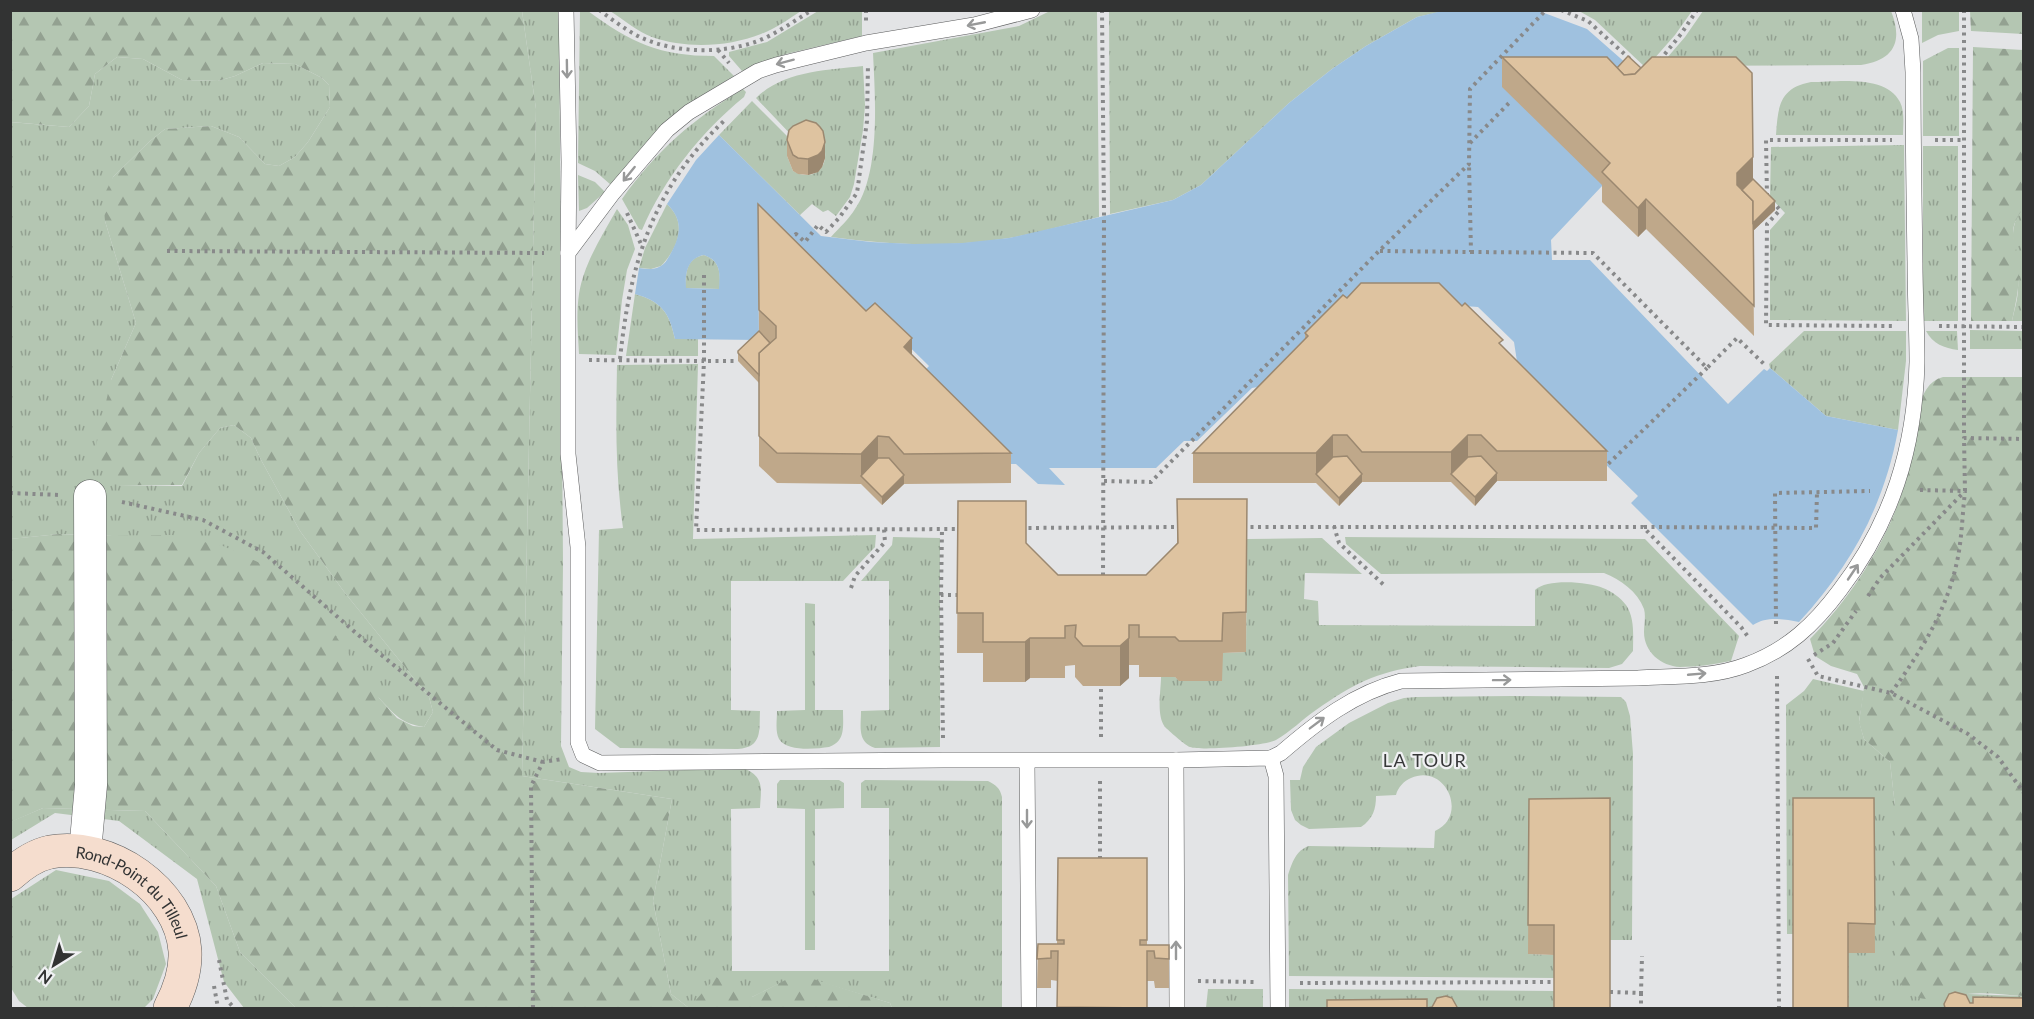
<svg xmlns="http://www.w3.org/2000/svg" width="2034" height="1019" font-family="Lato,sans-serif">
  <defs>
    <pattern id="grass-tufts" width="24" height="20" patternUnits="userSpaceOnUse" patternTransform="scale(1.5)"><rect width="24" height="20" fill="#b4c6b2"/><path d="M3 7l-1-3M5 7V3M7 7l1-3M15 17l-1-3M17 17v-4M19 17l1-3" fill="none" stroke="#93a191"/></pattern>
    <pattern id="forest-firs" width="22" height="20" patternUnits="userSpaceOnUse" patternTransform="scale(1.5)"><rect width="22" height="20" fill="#b4c6b2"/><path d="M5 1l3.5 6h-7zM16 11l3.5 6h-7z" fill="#93a191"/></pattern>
  </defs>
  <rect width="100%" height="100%" fill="#e3e4e6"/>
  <g fill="url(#grass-tufts)">
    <path d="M522,11H559L563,564L561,746L569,767L581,772L599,773L743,768C765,777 761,788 760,808L731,809L732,971H889V808H861V783L865,780L988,781C996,785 1000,788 1002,797V1008H892L890,1003L797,975L752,997L689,1008L671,994L653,901L672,799L522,776L536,109Z"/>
    <path d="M580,11H588C631,43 660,56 714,56L734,76L685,106L643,146L611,185L595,171L578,163Z"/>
    <path d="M610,11H609H801C789,19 775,29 761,34C728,47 686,49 652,37C638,32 623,19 610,11Z"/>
    <polygon points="818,11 862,11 862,36 786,54 742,71 729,56 729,52 767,42"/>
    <path d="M1050,11H1097L1099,217C1069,224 1039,233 1009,238C951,248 890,245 831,237C839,228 849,219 855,209C881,172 875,96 873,53L1019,26Z"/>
    <polygon points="1109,11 1445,11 1417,17 1366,46 1332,69 1289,103 1201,185 1173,200 1110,214"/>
    <polygon points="1579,11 1692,11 1675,35 1646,68 1595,20"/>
    <path d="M1703,11H1891C1903,41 1895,60 1861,65L1660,66L1685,37Z"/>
    <polygon points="1922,11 1959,11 1959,31 1938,35 1922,43"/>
    <polygon points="1948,48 1959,48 1959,136 1923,136 1923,61"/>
    <path d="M117,57L143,59L182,80L218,81L235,76L263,63L295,64L322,78L329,85L330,107L308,142L295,157L279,166L265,164L239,137L211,126L165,129L150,141L113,177L105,221L136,323L111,380L118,485L182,486L199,453L220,428L234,425L251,438L260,458L300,531L345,593L429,697L433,712L424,727C402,724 394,714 379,698L112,536L59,534L11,539L10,122L69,127L89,106L95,74Z"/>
    <path d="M863,66L865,105L863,130L854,184L850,197L836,216L828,210L823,212L812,204L800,215L719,135L752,101L793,142L787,156L793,171C809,181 827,172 825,152L796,140L756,98C783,71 827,70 863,66Z"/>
    <path d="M1811,82C1836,82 1886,74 1900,102C1905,112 1903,125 1903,135H1776C1778,107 1779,88 1811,82Z"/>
    <path d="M743,89L746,92L744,97C700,133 664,179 642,230L639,229L622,199C655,152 694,118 743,89Z"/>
    <polygon points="1904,145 1906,321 1770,320 1770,230 1785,213 1770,197 1771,147"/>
    <rect x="1923" y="146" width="35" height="175"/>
    <polygon points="578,175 595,182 605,192 587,208 579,211"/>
    <path d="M667,204C688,223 678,248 661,266L651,269L639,268L645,248Z"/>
    <path d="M2023,207V321H2012C2014,311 2018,299 2018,288C2021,257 2002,236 2023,207Z"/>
    <path d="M617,209L628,225L635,249L627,270L622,300L616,355L579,354C578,334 576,314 579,294C584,263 602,236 617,209Z"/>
    <path d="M704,255C721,261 720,273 720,289L685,288C686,273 686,258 704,255Z"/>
    <path d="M635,294C662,302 669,312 675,339H698V356H626Z"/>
    <polygon points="1970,330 2023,331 2023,349 1970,349"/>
    <polygon points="1804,331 1906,331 1906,361 1898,430 1826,416 1770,368 1769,364"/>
    <path d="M1926,331H1957L1958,350C1944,348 1933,344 1926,331Z"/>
    <path d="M698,364L693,539L876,535L875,547L843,581H731V710L760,711C759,730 763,747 738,749L620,748L595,729L599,530L623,528C615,473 616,420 617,365Z"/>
    <path d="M893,537L940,538V747L875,748C857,742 861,727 861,711L889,710V581H861L892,545Z"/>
    <path d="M1345,537L1645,539L1739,636L1731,661C1715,664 1697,667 1680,667C1661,666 1644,652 1644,632C1644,625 1646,616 1644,609C1637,591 1621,580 1604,573L1381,574L1346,544Z"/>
    <path d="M1322,538L1362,574L1305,573L1304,599L1318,601L1319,625L1535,626V590C1547,578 1589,582 1603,588C1611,591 1621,598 1626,605C1635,618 1633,636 1633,651L1622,664L1609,668L1420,666C1376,672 1353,684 1316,710C1303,719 1290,732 1276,740C1265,746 1201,751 1190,747C1186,746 1168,730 1165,727C1156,715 1161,691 1161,677H1175L1180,681L1223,653L1246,652L1247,539Z"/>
    <path d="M805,603L815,604V710H843C843,726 846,741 829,747C816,749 787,752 779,739C775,732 777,719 777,711L805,710Z"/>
    <polygon points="1813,679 1864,691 1859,721 1864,739 1890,762 1895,806 1947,998 1968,994 2023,996 2023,1008 1848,1008 1848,953 1793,828 1793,934 1787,934 1786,705 1804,691"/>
    <path d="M1512,696L1621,697L1626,702L1630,716L1633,754L1632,940H1610V829L1528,954L1554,955V978L1289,976L1288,875C1292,863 1296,850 1309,846L1434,848L1435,831C1469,816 1446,763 1411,778C1404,781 1398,787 1396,795L1376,796C1376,809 1373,819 1361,827L1309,829L1301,825L1295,820L1291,810L1290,780H1300L1303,767L1316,747L1349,723L1388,703L1404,698L1416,697Z"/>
    <polygon points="780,780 839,780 844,783 844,808 815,809 815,950 805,950 805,809 777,808 777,784"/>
    <polygon points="43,808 145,811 216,886 240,952 296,1008 244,1008 224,982 197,879 119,821 55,813 11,840 10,822"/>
    <polygon points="56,870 109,881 140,904 158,932 166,964 153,999 144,1008 28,1008 19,1001 11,988 11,899"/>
    <polygon points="1208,989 1263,989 1263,1008 1206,1008"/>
    <polygon points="1289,989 1554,991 1554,1008 1289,1008"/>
  </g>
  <g fill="url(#forest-firs)">
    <polygon points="11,11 522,11 536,109 522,776 672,799 653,901 671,994 689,1008 716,977 752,997 797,974 890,1003 892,1008 296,1008 240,952 216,886 145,811 43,808 11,822 10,539 59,534 112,536 172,535 223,546 277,571 326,622 379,698 397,718 413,726 424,727 433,712 429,697 345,593 300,531 260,458 251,438 234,425 220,428 199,453 182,485 118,485 106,474 96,446 111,380 136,323 105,221 103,197 113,177 150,141 165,129 211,126 239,137 265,164 279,166 295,157 308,142 330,107 329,85 322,78 295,64 263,63 235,76 218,81 182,80 143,59 117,57 95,74 89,106 69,127 11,122"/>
    <polygon points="1970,11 2023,11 2023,34 1971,31"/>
    <path d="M1973,47L2023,50L2024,207C2005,233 2016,237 2019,265C2020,284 2016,302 2012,321H1971Z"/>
    <path d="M1943,377H2023V996C2005,995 1985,992 1967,994C1936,998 1911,1010 1895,973V806L1890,762L1864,739L1859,722L1864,687L1857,674L1831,666L1815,656L1810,639C1859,589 1897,526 1912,457C1917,432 1914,384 1943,377Z"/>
  </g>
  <path fill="#9fc1df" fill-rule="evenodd" d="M1446,10L1539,11L1587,29L1628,65L1602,186L1551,240L1552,260H1590L1728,404L1764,369L1767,371L1770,368L1826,416L1898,430C1884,506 1851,566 1799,622C1783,619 1767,616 1753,625L1631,503L1638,496L1520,381L1514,342L1478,307L1438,304L1263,386L1252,388L1197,441H1184L1156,468H1049L1065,485L1038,484L1016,464H1009L918,378L929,366L878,316L866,326L766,225L758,234L759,340L675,339C669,312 662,302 635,294L639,268C646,269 653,270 659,267C665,265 668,258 671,253C681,235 683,219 667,204L696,160L719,135L821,236L871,242L914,244L962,243L1009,238L1173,200L1201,185L1289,103L1332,69L1366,46L1417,17ZM704,255C721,261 720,273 719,289L686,288C685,274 687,258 704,255Z"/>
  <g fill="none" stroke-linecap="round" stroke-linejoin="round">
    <g stroke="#5a5b5c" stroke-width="16">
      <g id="service">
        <polyline points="566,10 569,162 568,253"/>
        <polyline points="1032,10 974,25 866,43 776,65 758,71 689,112 667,130 613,193 568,253 568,454 578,547 578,742 583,755 600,763 943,760 1176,760 1271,758 1276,776 1278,1008"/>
        <path d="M1271,758L1281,753C1317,722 1354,693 1401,681L1638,678C1673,676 1712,678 1746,665C1787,650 1814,625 1840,590C1892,522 1915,448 1917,362C1917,329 1915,296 1915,263C1914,199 1913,136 1913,72L1911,39L1903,10"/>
        <polyline points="1176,760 1177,1008"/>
        <polyline points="1027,761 1029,1008"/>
      </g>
    </g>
    <g stroke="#5a5b5c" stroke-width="33">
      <polyline id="minor" points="85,852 91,785 90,496"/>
    </g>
    <g stroke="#5a5b5c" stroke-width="34">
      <g id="secondary">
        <path id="s1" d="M10,875C21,865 36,855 50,852C108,841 181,890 185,951C186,971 179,991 170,1008"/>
      </g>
    </g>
    <g stroke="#88898a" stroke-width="4" stroke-dasharray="3 4.5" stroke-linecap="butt">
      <path d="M599,10C613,20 627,31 642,38C676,53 720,54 755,42C775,35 794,21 812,10"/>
      <polyline points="866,10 866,21"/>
      <polyline points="1102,10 1104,213 1103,580"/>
      <polyline points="1561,10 1588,21 1630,59"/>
      <polyline points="1964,10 1964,438"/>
      <polyline points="718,50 729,63"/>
      <polyline points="1660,60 1681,34 1697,10"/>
      <polyline points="1935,140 1965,140"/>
      <polyline points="1470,143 1509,103"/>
      <polyline points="1767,196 1766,140 1892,140"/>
      <polyline points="1772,201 1780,210 1767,224 1766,325 1893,326"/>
      <polyline points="627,213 641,244"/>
      <polyline points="791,241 796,234 805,242 818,225 826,232 839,218 857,193 867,121 868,64"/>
      <polyline points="167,251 544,253"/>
      <polyline points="1380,251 1471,252 1469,164"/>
      <polyline points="1471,252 1593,253 1707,368 1737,338 1764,364"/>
      <polyline points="704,275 704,361 738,361"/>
      <polyline points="1939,326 2024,327"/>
      <path d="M620,359C630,263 653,187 726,119"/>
      <polyline points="589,360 704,361 696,530 963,529"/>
      <polyline points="1603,469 1707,368"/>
      <polyline points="1104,481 1151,482 1379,251 1469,164 1470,89 1546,10"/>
      <polyline points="1920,490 1965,491 1964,438 2024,439"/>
      <polyline points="10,493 61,495"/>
      <polyline points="122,502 203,520 263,552 379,653 497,750 543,762"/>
      <polyline points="1334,526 1339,543 1385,586"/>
      <polyline points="1243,527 1643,527 1741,627 1749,638"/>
      <polyline points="1644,527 1816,528 1817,493"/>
      <polyline points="1021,528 1182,527"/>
      <polyline points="851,588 855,576 885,542 884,529"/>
      <polyline points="941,595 942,529"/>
      <polyline points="1868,596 1880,578 1965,491"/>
      <polyline points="1776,624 1775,493 1870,491"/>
      <polyline points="1814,655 1833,643 1856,611"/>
      <polyline points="1808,659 1818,676 1891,693 1968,734 1998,757 2024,793"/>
      <polyline points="1777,676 1779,1008"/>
      <path d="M1891,693C1919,654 1945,614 1956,566C1962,542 1962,516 1965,492"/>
      <polyline points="1101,737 1101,686"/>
      <polyline points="943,738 941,595 957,595"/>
      <polyline points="1100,781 1100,860"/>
      <polyline points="219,960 227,1000 234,1008"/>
      <polyline points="1198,981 1257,982"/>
      <polyline points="1300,983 1552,982"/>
      <polyline points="214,986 218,1008"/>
      <polyline points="1610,992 1641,993 1642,956"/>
      <polyline points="1641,993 1641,1008"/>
      <polyline points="533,1008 531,786 543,762 562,759"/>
    </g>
    <use href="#service" stroke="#fff" stroke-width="15"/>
    <use href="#minor" stroke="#fff" stroke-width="32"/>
    <use href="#secondary" stroke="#f5ddce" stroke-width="33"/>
  </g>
  <g fill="#bfa88a">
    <polygon points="1502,57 1617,68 1753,179 1775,210 1753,231 1754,336 1646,229 1638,237 1602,202 1602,185 1502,87"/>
    <polygon points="787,140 825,158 822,167 818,172 808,175 798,174 793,171 787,156"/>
    <polygon points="758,204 1011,453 1011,483 904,484 882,505 861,484 777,483 759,466 759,383 738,361 738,351 759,332"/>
    <polygon points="1347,298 1503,347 1607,451 1607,481 1497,481 1475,506 1451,482 1362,482 1339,506 1316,483 1193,483 1193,453 1305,339 1305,333"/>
    <polygon points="1177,499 1247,499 1246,652 1223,653 1222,681 1179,681 1175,677 1139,677 1139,665 1129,665 1129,678 1120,686 1083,686 1075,677 1075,665 1065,666 1065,678 1030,678 1025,682 983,682 983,653 957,653 958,501 1026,543 1058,575 1146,575 1177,543"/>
    <polygon points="1874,798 1875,953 1848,953 1793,1008"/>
    <polygon points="1529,799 1610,1008 1554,955 1528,954"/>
    <polygon points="1058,858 1147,858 1147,945 1169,945 1169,988 1155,988 1154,981 1147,981 1147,1008 1057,1008 1058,981 1051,980 1051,988 1037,988 1038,944 1057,944"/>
  </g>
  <g fill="#9b8870">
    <polygon points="825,142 825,158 822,167 818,172 808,175 808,159"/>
    <polygon points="1753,157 1753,187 1737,195 1737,173"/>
    <polygon points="1646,199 1646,229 1638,237 1638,208"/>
    <polygon points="1775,201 1775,210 1753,231 1753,223"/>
    <polygon points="912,338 912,368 904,347"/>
    <polygon points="1333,435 1333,465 1316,474 1316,453"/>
    <polygon points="1468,435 1468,465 1451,474 1451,482 1451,452"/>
    <polygon points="878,436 878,466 861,476 861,454"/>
    <polygon points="1497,473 1497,481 1475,506 1475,497"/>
    <polygon points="1362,474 1362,482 1339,506 1339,498"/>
    <polygon points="904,475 904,484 882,505 882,497"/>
    <polygon points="1129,625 1129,678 1120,686 1120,646"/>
    <polygon points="1030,638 1030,678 1025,682 1025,642"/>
  </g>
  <g fill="#dec3a0" stroke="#9b8870" stroke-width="1.5">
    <polygon points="1628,56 1641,68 1635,74 1624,75 1617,68"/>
    <polygon points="1502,57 1607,57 1624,75 1635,74 1652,57 1736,57 1752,73 1753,157 1737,173 1737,185 1753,201 1754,306 1646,199 1638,208 1602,172 1610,163"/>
    <polygon points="806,120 816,123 820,127 823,131 825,142 822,151 818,155 808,159 798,158 793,155 787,140 789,130 793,126"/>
    <polygon points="1753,179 1775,201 1753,223 1753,201 1742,190"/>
    <polygon points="758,204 866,311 875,303 912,338 904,347 1011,453 904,454 889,437 878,436 861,454 777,453 759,436 759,353 776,338 776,326 759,310"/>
    <polygon points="1361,283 1439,283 1462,306 1465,303 1503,340 1499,343 1607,451 1497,451 1481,435 1468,435 1451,452 1362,452 1347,435 1333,435 1316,453 1193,453 1308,336 1305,333 1343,295 1347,298"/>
    <polygon points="759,331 770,343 759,353 759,375 738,353 738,351"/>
    <polygon points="1347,456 1362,474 1339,498 1316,474 1333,457"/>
    <polygon points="1481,456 1497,473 1475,497 1451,474 1468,457"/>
    <polygon points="878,458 889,458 904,475 882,497 861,476"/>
    <polygon points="1177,499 1247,499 1246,612 1223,613 1222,641 1179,641 1175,637 1139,637 1139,625 1129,625 1129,638 1120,646 1083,646 1075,637 1076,625 1065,626 1065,638 1030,638 1025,642 983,642 983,613 957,613 958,501 1026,501 1026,543 1058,575 1146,575 1178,543"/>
    <polygon points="1610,798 1610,1008 1554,1008 1554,925 1528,925 1529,799"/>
    <polygon points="1793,798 1874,798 1875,924 1848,923 1848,1008 1793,1008"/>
    <polygon points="1058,858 1147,858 1147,940 1140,940 1140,945 1169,945 1169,959 1155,958 1154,951 1147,951 1147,1008 1057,1007 1058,951 1051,951 1051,958 1037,959 1038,944 1064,944 1064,940 1057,940"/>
    <polygon points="1955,992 1966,995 1970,1003 1973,1003 1973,997 2024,998 2024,1008 1945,1008 1944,1004 1949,994"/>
    <polygon points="1446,996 1452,998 1457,1007 1456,1008 1327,1008 1327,1000 1427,999 1427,1008 1432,1007 1437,998"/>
  </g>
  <defs><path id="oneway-shaft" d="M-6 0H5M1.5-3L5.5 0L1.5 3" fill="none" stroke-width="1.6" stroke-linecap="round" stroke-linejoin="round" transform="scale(1.5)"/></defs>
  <g stroke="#989999">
    <use href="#oneway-shaft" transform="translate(976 24) rotate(169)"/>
    <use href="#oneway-shaft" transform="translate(785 62) rotate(165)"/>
    <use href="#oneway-shaft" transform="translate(567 69) rotate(89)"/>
    <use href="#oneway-shaft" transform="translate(629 174) rotate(129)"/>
    <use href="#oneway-shaft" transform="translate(1853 572) rotate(-56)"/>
    <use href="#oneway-shaft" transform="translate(1697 674) rotate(-5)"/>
    <use href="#oneway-shaft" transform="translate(1502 680) rotate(-1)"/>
    <use href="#oneway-shaft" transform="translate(1317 723) rotate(-37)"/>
    <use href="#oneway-shaft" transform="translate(1027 819) rotate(90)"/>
    <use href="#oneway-shaft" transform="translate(1176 950) rotate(-90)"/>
  </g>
  <g text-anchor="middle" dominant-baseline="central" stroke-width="4.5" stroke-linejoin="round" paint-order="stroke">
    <g font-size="16" fill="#323333" stroke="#f0f1f3">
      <text stroke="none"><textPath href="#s1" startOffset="146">Rond-Point du Tilleul</textPath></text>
    </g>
    <g font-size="18" letter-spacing="1.5" fill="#373839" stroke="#f0f1f3">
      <text x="1425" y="760">LA TOUR</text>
    </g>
  </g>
  <rect width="2034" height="1019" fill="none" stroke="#323333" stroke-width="24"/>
  <g transform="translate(54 965) rotate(217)" stroke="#f0f1f3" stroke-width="4.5" paint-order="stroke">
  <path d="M0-4.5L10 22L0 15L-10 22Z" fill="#323333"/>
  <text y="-9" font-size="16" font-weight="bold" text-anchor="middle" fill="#323333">N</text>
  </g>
</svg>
